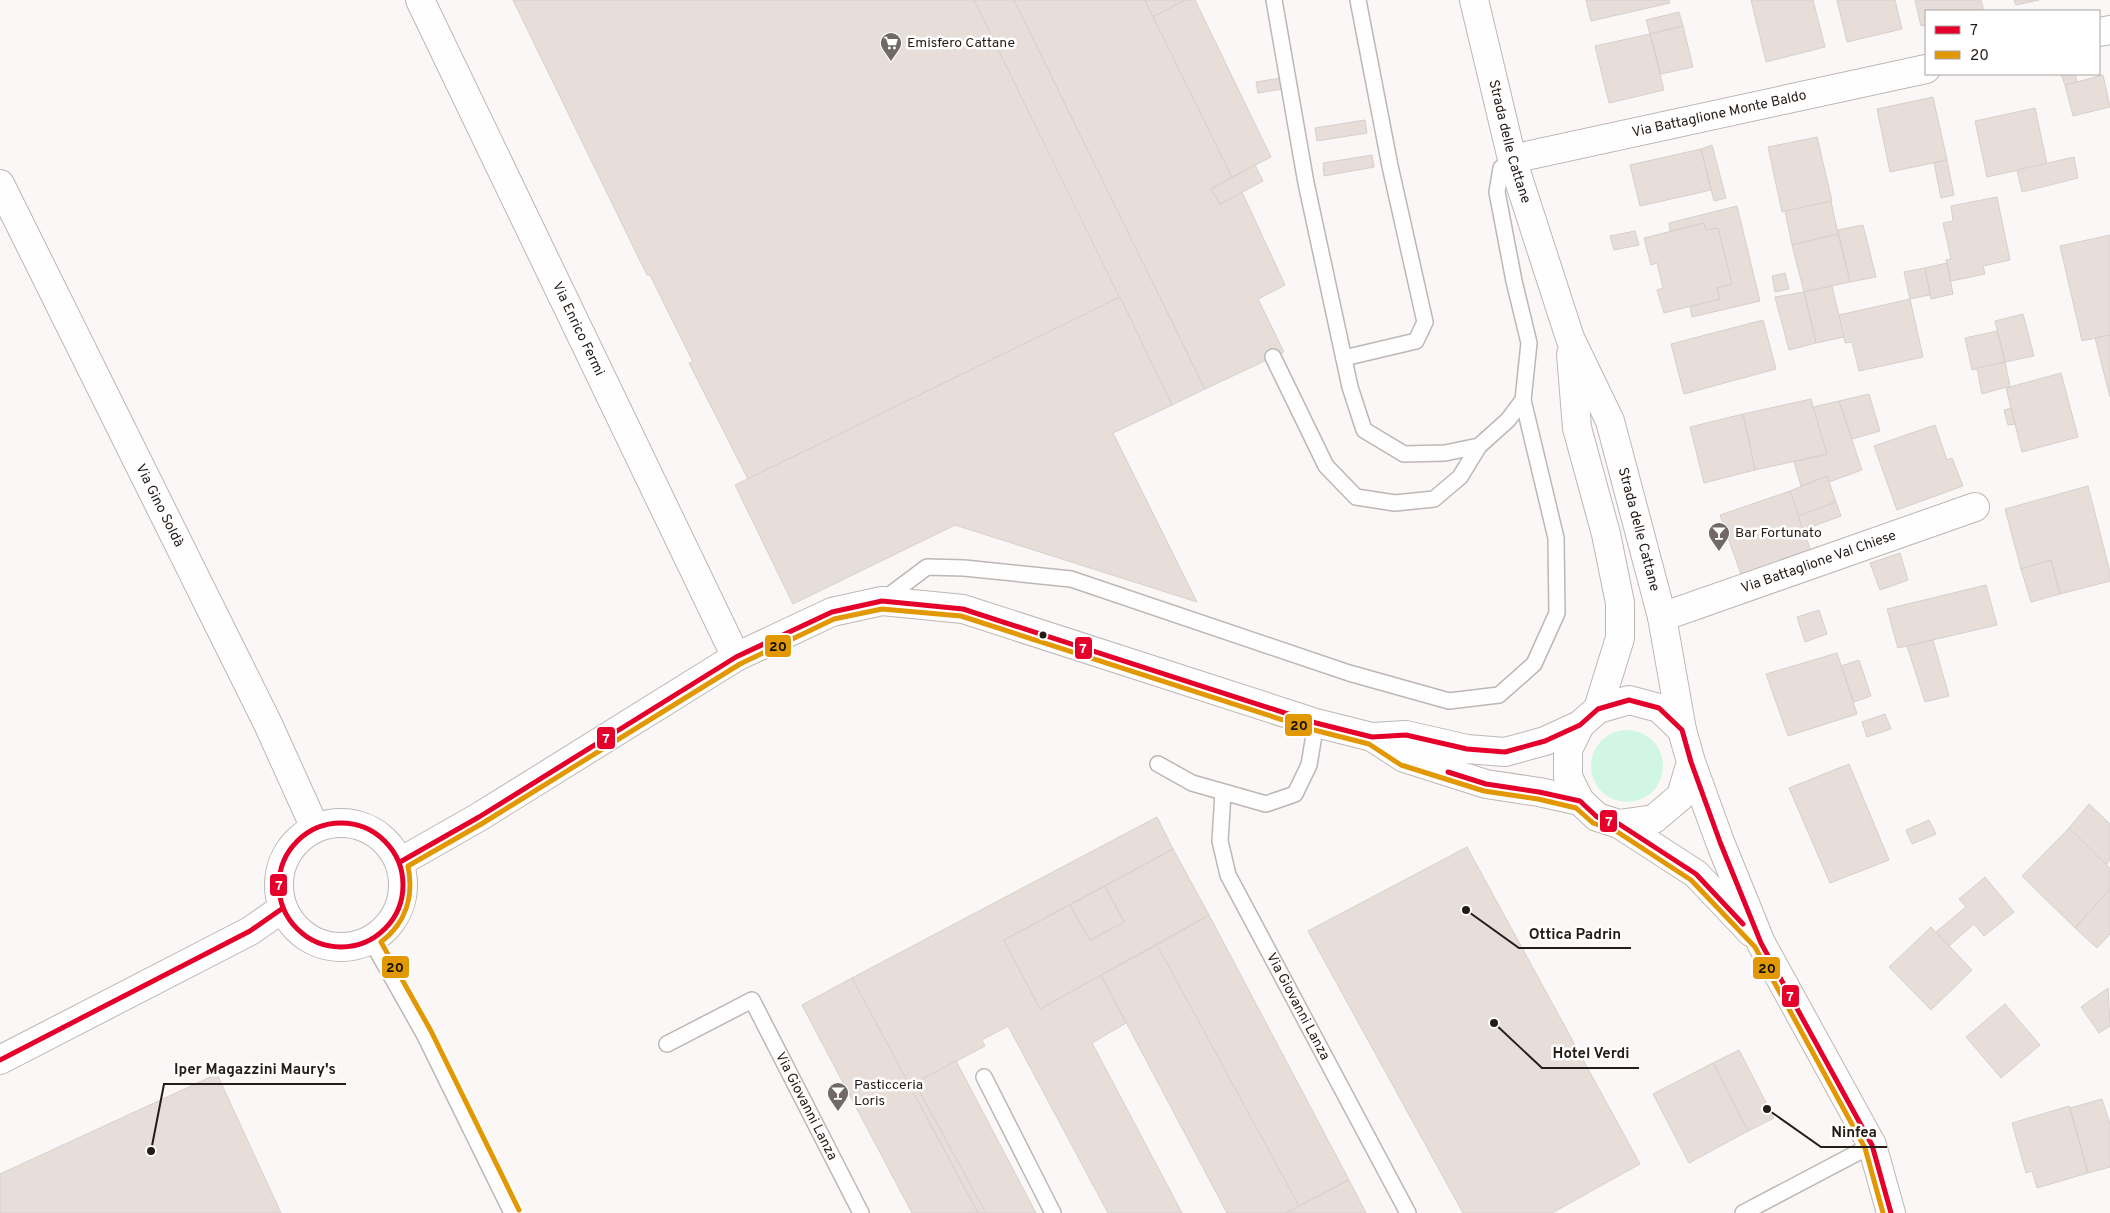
<svg xmlns="http://www.w3.org/2000/svg" width="2110" height="1213" font-family="Overpass,sans-serif">
  <rect width="100%" height="100%" fill="#faf7f6"/>
  <circle fill="#d1f6e4" cx="1627" cy="766" r="36"/>
  <g fill="#e7deda" stroke="#d6d0cd">
    <polygon points="513,0 974,0 1120,297 748,479 689,363 693,362 650,275 647,275"/>
    <polygon points="974,0 1014,0 1205,389 1172,405"/>
    <polygon points="1014,0 1145,0 1232,177 1211,189 1220,204 1242,192 1285,285 1258,299 1284,352 1205,389"/>
    <polygon points="1145,0 1185,0 1153,17"/>
    <polygon points="1185,0 1195,0 1271,157 1232,177 1153,17"/>
    <polygon points="1586,0 1669,0 1670,3 1591,21"/>
    <polygon points="1751,0 1813,0 1825,47 1766,62"/>
    <polygon points="1837,0 1895,0 1902,29 1847,42"/>
    <polygon points="1915,0 1981,0 1984,11 1926,11 1926,25 1921,26"/>
    <polygon points="2014,0 2039,0 2016,5"/>
    <polygon points="1679,12 1683,26 1650,34 1646,20"/>
    <polygon points="1683,26 1693,67 1661,74 1650,34"/>
    <polygon points="1650,34 1664,90 1609,103 1595,46"/>
    <polygon points="2061,74 2075,74 2077,82 2065,85"/>
    <polygon points="2103,75 2110,107 2073,116 2065,85"/>
    <polygon points="1281,78 1283,89 1258,93 1256,82"/>
    <polygon points="1933,97 1947,160 1890,172 1877,109"/>
    <polygon points="2035,108 2047,164 1987,177 1975,121"/>
    <polygon points="1365,120 1367,133 1317,141 1315,128"/>
    <polygon points="1817,137 1832,201 1782,212 1768,147"/>
    <polygon points="1712,145 1726,198 1714,201 1701,149"/>
    <polygon points="1701,149 1711,190 1640,206 1630,165"/>
    <polygon points="1372,155 1374,167 1324,176 1323,163"/>
    <polygon points="2074,157 2078,178 2022,192 2017,170"/>
    <polygon points="1947,160 1954,195 1941,198 1934,163"/>
    <polygon points="1255,165 1263,181 1220,204 1211,189"/>
    <polygon points="1997,197 2010,260 1983,266 1985,274 1951,281 1946,260 1951,259 1943,223 1953,221 1951,206"/>
    <polygon points="1831,201 1838,234 1792,245 1785,211"/>
    <polygon points="1737,206 1760,301 1692,317 1690,306 1720,299 1717,288 1732,284 1718,228 1706,230 1704,223 1670,231 1669,223"/>
    <polygon points="1704,223 1706,230 1718,228 1732,284 1717,288 1720,299 1664,313 1657,290 1663,288 1657,263 1651,265 1644,238"/>
    <polygon points="1863,225 1876,277 1850,282 1838,230"/>
    <polygon points="1635,231 1639,245 1614,250 1610,236"/>
    <polygon points="1838,234 1850,282 1804,292 1792,245"/>
    <polygon points="2110,235 2110,335 2082,341 2060,246"/>
    <polygon points="1947,263 1953,294 1931,299 1925,268"/>
    <polygon points="1925,268 1930,295 1910,299 1904,272"/>
    <polygon points="1785,273 1789,289 1775,292 1772,276"/>
    <polygon points="1832,286 1844,337 1816,343 1804,292"/>
    <polygon points="1804,292 1816,343 1789,350 1775,297"/>
    <polygon points="1120,297 1172,405 1113,433 1197,602 955,525 793,604 735,485"/>
    <polygon points="1910,299 1923,357 1859,371 1852,342 1845,343 1839,315"/>
    <polygon points="2023,314 2034,356 2005,362 1995,321"/>
    <polygon points="1763,320 1776,369 1684,394 1671,344"/>
    <polygon points="1997,331 2005,362 1972,370 1965,338"/>
    <polygon points="2110,335 2110,397 2095,338"/>
    <polygon points="2005,362 2010,386 1982,394 1977,368"/>
    <polygon points="2061,373 2078,437 2022,452 2006,388"/>
    <polygon points="1869,394 1880,431 1852,439 1839,401"/>
    <polygon points="1811,399 1827,454 1755,470 1743,414"/>
    <polygon points="1839,401 1862,470 1829,482 1827,476 1801,486 1794,462 1827,454 1813,407"/>
    <polygon points="2011,408 2015,424 2008,425 2004,410"/>
    <polygon points="1743,414 1755,470 1704,483 1690,427"/>
    <polygon points="1935,425 1947,460 1952,458 1963,486 1897,510 1874,446"/>
    <polygon points="1827,476 1836,502 1798,516 1790,491"/>
    <polygon points="2088,486 2110,572 2110,581 2060,594 2051,560 2021,569 2005,509"/>
    <polygon points="1790,491 1813,557 1743,580 1720,515"/>
    <polygon points="1836,502 1841,516 1803,530 1798,516"/>
    <polygon points="1900,553 1908,580 1880,590 1870,563"/>
    <polygon points="2051,560 2060,594 2031,602 2021,569"/>
    <polygon points="1986,585 1997,625 1898,648 1887,609"/>
    <polygon points="1819,610 1827,634 1805,642 1797,617"/>
    <polygon points="1933,640 1949,696 1925,702 1907,646"/>
    <polygon points="1837,653 1857,714 1788,736 1766,674"/>
    <polygon points="1859,660 1871,696 1854,702 1841,666"/>
    <polygon points="1885,714 1891,729 1867,737 1862,722"/>
    <polygon points="1849,764 1889,860 1830,883 1789,788"/>
    <polygon points="2089,804 2110,824 2110,860 2106,865 2069,828"/>
    <polygon points="1157,817 1173,849 1004,940 1040,1009 1101,975 1126,1023 1092,1043 1182,1213 1108,1213 1008,1026 982,1040 985,1046 915,1083 986,1213 978,1213 852,978"/>
    <polygon points="1929,820 1936,834 1912,844 1906,830"/>
    <polygon points="2069,828 2110,868 2110,889 2075,928 2022,876"/>
    <polygon points="1467,847 1640,1164 1552,1213 1463,1213 1308,931"/>
    <polygon points="1173,849 1209,915 1040,1009 1004,940 1070,905 1090,940 1124,922 1105,886"/>
    <polygon points="1985,877 2014,912 1984,936 1974,924 1949,946 1936,932 1966,907 1959,899"/>
    <polygon points="1105,886 1124,922 1090,940 1070,905"/>
    <polygon points="2110,889 2110,934 2097,948 2075,928"/>
    <polygon points="1209,915 1349,1180 1299,1206 1157,945"/>
    <polygon points="1931,927 1972,970 1931,1010 1889,967"/>
    <polygon points="1157,945 1299,1206 1286,1213 1227,1213 1101,975"/>
    <polygon points="852,978 978,1213 912,1213 802,1005"/>
    <polygon points="2108,988 2110,1026 2099,1033 2081,1007"/>
    <polygon points="2005,1004 2040,1045 2001,1078 1966,1037"/>
    <polygon points="1739,1050 1774,1118 1748,1131 1713,1063"/>
    <polygon points="956,1061 1036,1213 986,1213 915,1083"/>
    <polygon points="1713,1063 1748,1131 1689,1163 1653,1094"/>
    <polygon points="217,1074 281,1213 0,1213 0,1174"/>
    <polygon points="2102,1099 2110,1124 2110,1167 2088,1173 2070,1108"/>
    <polygon points="2069,1106 2088,1173 2037,1188 2032,1171 2026,1173 2012,1123"/>
    <polygon points="1349,1180 1366,1213 1286,1213 1299,1206"/>
  </g>
  <g fill="none" stroke-linecap="round" stroke-linejoin="round">
    <g stroke="#bdb7b5" stroke-width="18">
      <g id="lane">
        <polyline points="1274,0 1306,183 1350,387 1364,430 1404,454 1445,453 1479,446 1508,420 1523,400 1529,343 1514,281 1497,192 1501,168 1512,159"/>
        <polyline points="1273,357 1326,466 1356,497 1395,503 1434,499 1460,477 1479,446"/>
        <polyline points="1344,358 1416,341 1425,322 1390,166 1358,0"/>
        <polyline points="883,600 927,567 964,568 1071,579 1349,673 1449,701 1499,695 1534,664 1557,613 1556,538 1523,400"/>
        <polyline points="1158,764 1192,783 1266,804 1295,794 1309,765 1316,723"/>
        <path id="s1" d="M1223,793L1220,841L1228,875L1408,1213"/>
        <polyline points="371,940 424,1034 512,1213"/>
        <path id="s2" d="M667,1044L752,1000L861,1213"/>
        <polyline points="984,1077 1053,1213"/>
        <polyline points="1743,1213 1872,1145"/>
      </g>
    </g>
    <g stroke="#bdb7b5" stroke-width="30">
      <g id="street">
        <path id="s3" d="M420,0L736,657"/>
        <polyline points="2099,32 2110,30"/>
        <path id="s4" d="M1512,159L1926,69"/>
        <path id="s5" d="M1662,617L1975,507"/>
        <polyline points="0,1060 250,931 283,908"/>
      </g>
    </g>
    <g stroke="#bdb7b5" stroke-width="30">
      <g id="secondary">
        <path id="s6" d="M1474,0L1512,159L1570,338L1610,421L1662,617L1682,730"/>
        <path id="s7" d="M0,184L268,724L315,828"/>
        <polyline points="1571,354 1577,428 1606,534 1620,603 1620,638 1598,709"/>
        <polyline points="1372,737 1404,758 1486,784 1539,792 1580,801"/>
        <polyline points="1691,762 1681,796 1654,819 1619,824 1597,817 1580,801 1568,777 1568,750 1580,725 1598,709 1629,700 1659,708 1682,730 1691,762 1720,842 1761,943 1872,1145 1891,1213"/>
        <circle cx="341" cy="885" r="62"/>
        <polyline points="1619,824 1696,874 1751,932"/>
        <polyline points="400,862 479,817 736,657 832,612 882,601 963,609 1316,723 1372,737 1406,735 1467,749 1505,752 1545,741 1580,725"/>
      </g>
    </g>
    <use href="#lane" stroke="#fefefe" stroke-width="15"/>
    <use href="#street" stroke="#fefefe" stroke-width="28"/>
    <use href="#secondary" stroke="#fefefe" stroke-width="28"/>
    <g stroke="#fff" stroke-width="9">
      <g id="bus-1">
        <polyline points="1448,772 1486,784 1539,792 1580,801 1597,817 1619,824 1696,874 1743,924"/>
        <circle cx="341" cy="885" r="62"/>
        <polyline points="400,862 479,817 736,657 832,612 882,601 963,609 1316,723 1372,737 1406,735 1467,749 1505,752 1545,741 1580,725 1598,709 1629,700 1659,708 1682,730 1691,762 1720,842 1761,943 1872,1145 1891,1213"/>
        <polyline points="0,1060 250,931 283,908"/>
      </g>
    </g>
    <g stroke="#fff" stroke-width="9">
      <path id="bus-2" d="M519,1210L431,1031L381,942C406,923 414,896 408,866L483,823L740,664L834,619L882,609L961,616L1314,730L1369,744L1401,765L1484,791L1538,799L1576,808L1593,823L1616,831L1691,880L1755,947L1865,1148L1883,1213"/>
    </g>
    <use href="#bus-1" stroke="#e4002b" stroke-width="5"/>
    <use href="#bus-2" stroke="#e29802" stroke-width="5"/>
  </g>
  <defs>
    <g id="supermarket-pin" transform="scale(1.125)"><path d="M0 17L-7.5 6A9.5 9.5 0 1 1 7.5 6Z" fill="#706965" stroke="#fff"/><path d="M-6-5.5h2.5l.6 2H6L4.5 2H-2.5L-4.4-4H-6ZM-1.5 3.2a1.3 1.3 0 1 0 .1 0ZM3 3.2a1.3 1.3 0 1 0 .1 0Z" fill="#fff"/></g>
    <g id="bar-pin" transform="scale(1.125)"><path d="M0 17L-7.5 6A9.5 9.5 0 1 1 7.5 6Z" fill="#706965" stroke="#fff"/><path d="M-6-5H6L.8 .8V4.5H3.5V6h-7V4.5H-.8V.8Z" fill="#fff"/></g>
  </defs>
  <g fill-rule="evenodd">
    <use href="#supermarket-pin" x="891" y="43"/>
    <use href="#bar-pin" x="1719" y="533"/>
    <use href="#bar-pin" x="838" y="1093"/>
  </g>
  <circle fill="#251c17" stroke="#fff" stroke-width="2" cx="1043" cy="635" r="4.5"/>
  <g text-anchor="middle" dominant-baseline="central" stroke-width="5" stroke-linejoin="round" paint-order="stroke">
    <g font-size="14" fill="#251c17" stroke="#fff" text-anchor="start">
      <text x="907" y="43">Emisfero Cattane</text>
      <text x="1735" y="533">Bar Fortunato</text>
      <text x="854" y="1085">Pasticceria<tspan x="854" dy="16">Loris</tspan></text>
    </g>
    <g font-size="14" fill="#251c17" stroke="#fff">
      <text stroke="none"><textPath href="#s4" startOffset="212">Via Battaglione Monte Baldo</textPath></text>
      <text stroke="none"><textPath href="#s6" startOffset="146">Strada delle Cattane</textPath></text>
      <text stroke="none"><textPath href="#s3" startOffset="365">Via Enrico Fermi</textPath></text>
      <text stroke="none"><textPath href="#s7" startOffset="359">Via Gino Soldà</textPath></text>
      <text stroke="none"><textPath href="#s6" startOffset="556">Strada delle Cattane</textPath></text>
      <text stroke="none"><textPath href="#s5" startOffset="166">Via Battaglione Val Chiese</textPath></text>
      <text stroke="none"><textPath href="#s1" startOffset="232">Via Giovanni Lanza</textPath></text>
      <text stroke="none"><textPath href="#s2" startOffset="215">Via Giovanni Lanza</textPath></text>
    </g>
  </g>
  <path fill="none" stroke="#251c17" stroke-width="2" d="M1466 910L1519 948H1631M1494 1023L1542 1068H1639M151 1151L164 1084H346M1767 1109L1821 1147H1887"/>
  <g fill="#251c17" stroke="#fff" stroke-width="2">
    <circle cx="1466" cy="910" r="5"/>
    <circle cx="1494" cy="1023" r="5"/>
    <circle cx="151" cy="1151" r="5"/>
    <circle cx="1767" cy="1109" r="5"/>
  </g>
  <g font-size="15" text-anchor="middle" font-weight="bold" fill="#251c17" stroke="#fff" stroke-width="5" stroke-linejoin="round" paint-order="stroke">
    <text x="1575" y="939">Ottica Padrin</text>
    <text x="1591" y="1058">Hotel Verdi</text>
    <text x="255" y="1074">Iper Magazzini Maury's</text>
    <text x="1854" y="1137">Ninfea</text>
  </g>
  <g stroke="#fff" stroke-width="2">
    <rect x="764" y="634" width="28" height="24" rx="5" fill="#e29802"/>
    <rect x="1074" y="636" width="19" height="24" rx="5" fill="#e4002b"/>
    <rect x="1284" y="713" width="29" height="24" rx="5" fill="#e29802"/>
    <rect x="596" y="726" width="20" height="24" rx="5" fill="#e4002b"/>
    <rect x="1599" y="809" width="19" height="24" rx="5" fill="#e4002b"/>
    <rect x="269" y="873" width="19" height="24" rx="5" fill="#e4002b"/>
    <rect x="381" y="955" width="29" height="24" rx="5" fill="#e29802"/>
    <rect x="1752" y="956" width="29" height="24" rx="5" fill="#e29802"/>
    <rect x="1781" y="984" width="19" height="24" rx="5" fill="#e4002b"/>
  </g>
  <g font-size="14" text-anchor="middle" font-weight="bold" fill="#fff">
    <text x="1083" y="653">7</text>
    <text x="606" y="743">7</text>
    <text x="1609" y="826">7</text>
    <text x="279" y="890">7</text>
    <text x="1790" y="1001">7</text>
  </g>
  <g font-size="14" text-anchor="middle" font-weight="bold" fill="#111">
    <text x="778" y="651">20</text>
    <text x="1299" y="730">20</text>
    <text x="395" y="972">20</text>
    <text x="1767" y="973">20</text>
  </g>
  <rect x="1925" y="10" width="175" height="65" fill="#ffffff" stroke="#a8a4a2"/>
  <rect x="1935" y="26" width="25" height="8" fill="#e4002b" stroke="#a8a4a2"/>
  <text x="1970" y="35" font-size="15" fill="#251c17">7</text>
  <rect x="1935" y="51" width="25" height="8" fill="#e29802" stroke="#a8a4a2"/>
  <text x="1970" y="60" font-size="15" fill="#251c17">20</text>
</svg>
